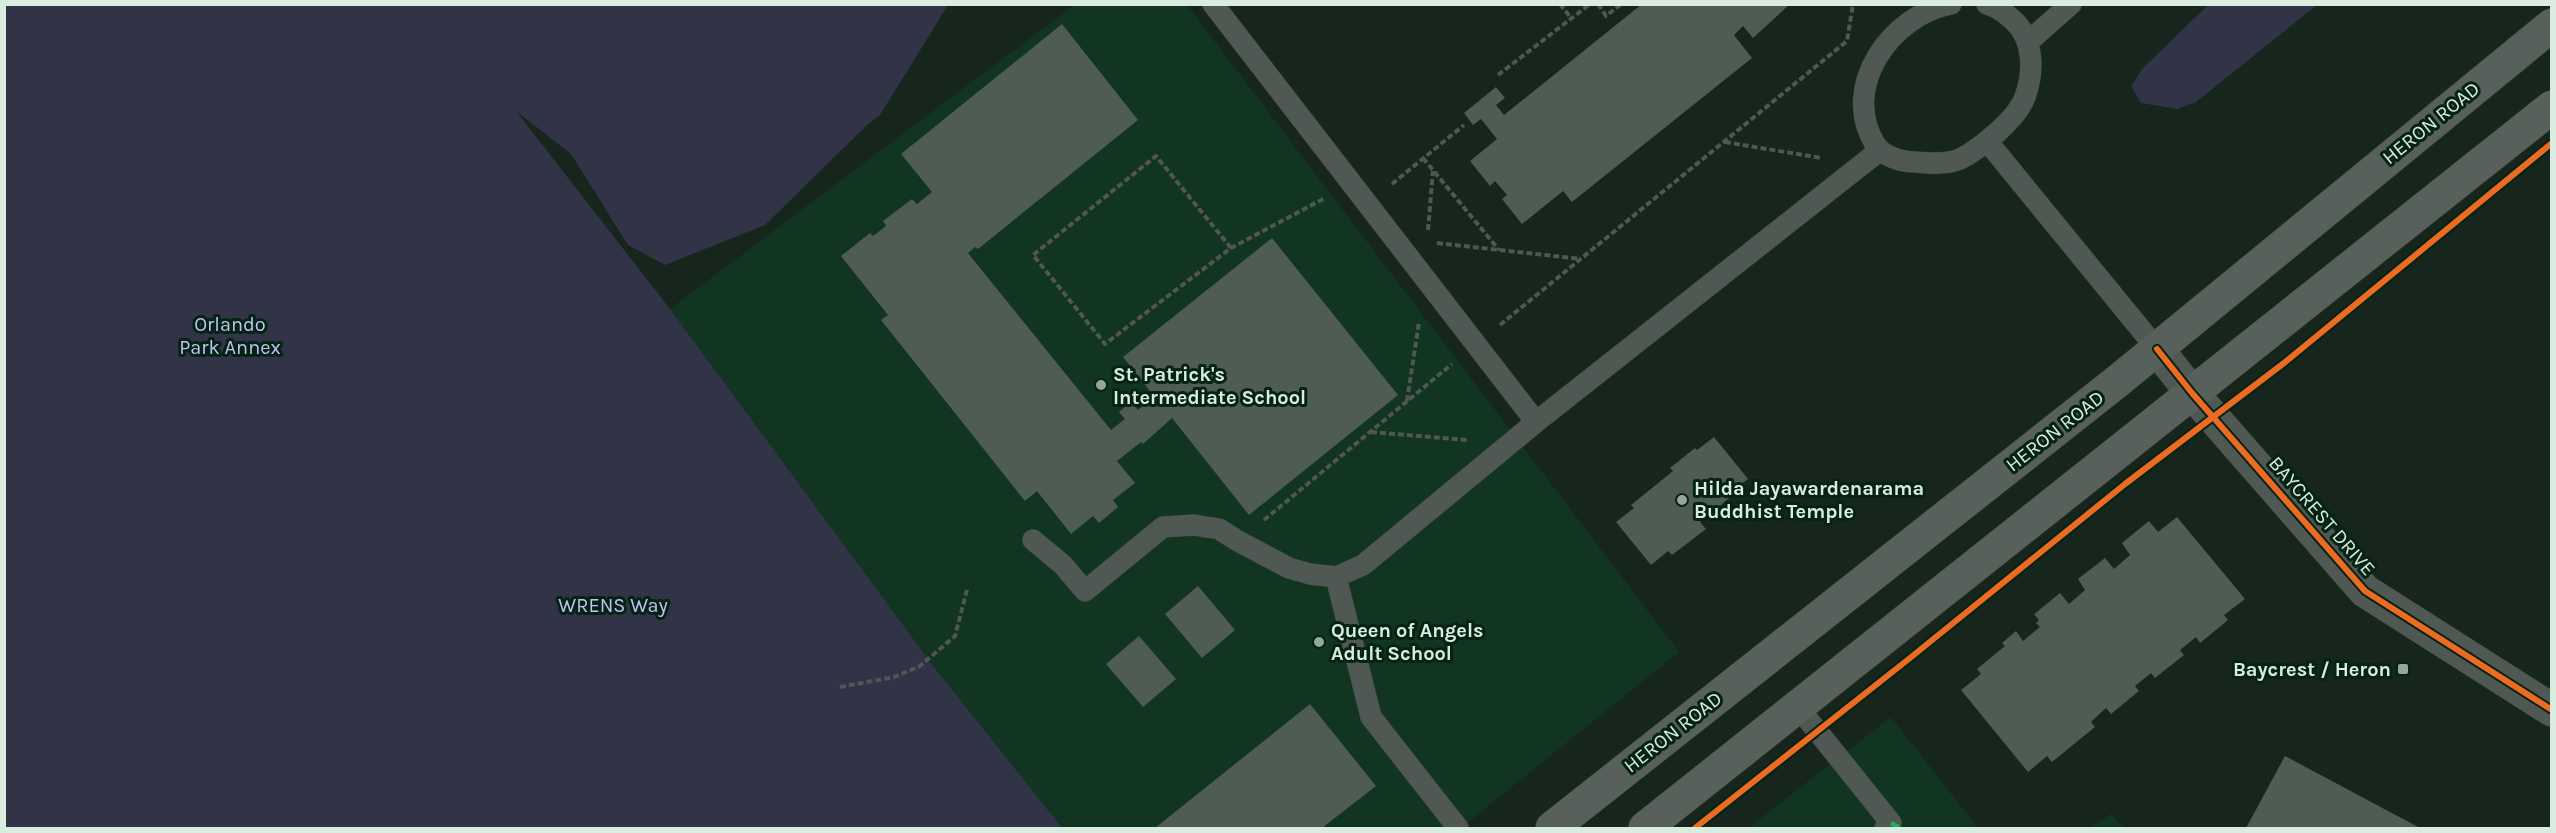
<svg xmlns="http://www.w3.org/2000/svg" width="2556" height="833" font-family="Karla,sans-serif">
  <rect width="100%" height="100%" fill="#16261d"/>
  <g fill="#113521">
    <polygon points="1074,5 1187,5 1679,652 1461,828 1061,828 934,667 670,309"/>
    <polygon points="1891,717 1978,828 1748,828"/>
    <polygon points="2111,814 2124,828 2090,828"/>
  </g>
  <g fill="#313447">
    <polygon points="5,4 948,5 880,115 867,125 765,225 665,265 628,245 571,154 516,111 670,309 934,667 1062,828 5,828"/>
    <polygon points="2208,5 2317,5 2196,102 2177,109 2141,103 2131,86 2142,69"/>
  </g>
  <g fill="#4e5c53">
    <polygon points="1642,4 1790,4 1753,38 1743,26 1734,35 1752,58 1572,202 1563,191 1522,224 1502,199 1507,195 1495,181 1490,186 1470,161 1497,139 1481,119 1473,125 1464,113 1496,87 1505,98 1496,105 1504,115"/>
    <polygon points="1062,24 1138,120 978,249 975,247 968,253 1111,430 1125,419 1119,412 1131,402 1138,410 1154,396 1123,357 1272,238 1398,395 1249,515 1172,418 1143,444 1141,442 1117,461 1135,483 1113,500 1118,507 1099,523 1093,516 1071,534 1037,491 1025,501 881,320 888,315 841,256 870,233 873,236 886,226 883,221 912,199 917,204 932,192 901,154"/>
    <polygon points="1714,437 1748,479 1731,492 1733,495 1700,522 1706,529 1672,555 1668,551 1651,565 1616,522 1634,508 1631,505 1673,471 1670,468 1695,448 1697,450"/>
    <polygon points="2177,517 2245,599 2224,615 2228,620 2200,643 2196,637 2180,650 2184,655 2155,678 2151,673 2135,686 2139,691 2111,714 2106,708 2091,722 2095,727 2052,762 2047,756 2028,772 1961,690 1981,674 1977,669 2005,646 2002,643 2016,631 2023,641 2040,627 2036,623 2039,620 2034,614 2038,611 2060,593 2069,604 2085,590 2078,579 2105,558 2114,569 2130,555 2122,543 2149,521 2158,532"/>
    <polygon points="1198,586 1235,630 1202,658 1165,614"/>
    <polygon points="1139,636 1176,679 1143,707 1106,664"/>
    <polygon points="1310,704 1376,786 1322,828 1155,828"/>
    <polygon points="2285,756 2420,828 2246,828"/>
  </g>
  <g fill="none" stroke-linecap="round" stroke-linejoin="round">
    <g stroke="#334038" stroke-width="22">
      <g id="service">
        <polyline points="1213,4 1536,422"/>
        <path d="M1951,4C1891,15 1840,87 1875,144C1882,156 1901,162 1915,162C1928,163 1947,165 1960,159C1980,149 2017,119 2025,97C2034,72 2034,40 2014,21C2006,14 1998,7 1987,4"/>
        <polyline points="2029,41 2071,4"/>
        <polyline points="1987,141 2157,349"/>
        <polyline points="1033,540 1063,565 1085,591 1163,527 1194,525 1219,529 1238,541 1289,568 1310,574 1336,577 1363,565 1536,422 1879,151"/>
        <polyline points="1336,577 1371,717 1458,828"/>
        <polyline points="1798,707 1891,823 1885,828"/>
      </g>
    </g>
    <g stroke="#334038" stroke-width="34">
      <polyline id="tertiary" points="2157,349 2192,393 2365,591 2552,710"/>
    </g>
    <g stroke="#334038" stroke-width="34">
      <g id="primary">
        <polyline points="1552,828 2119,380 2552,25"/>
        <polyline points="1645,828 2552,107"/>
      </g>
    </g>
    <g stroke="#505653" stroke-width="4" stroke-dasharray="6 3" stroke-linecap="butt">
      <polyline points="1560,4 1571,18"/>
      <polyline points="1598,4 1606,16 1621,4"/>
      <polyline points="1498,75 1590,4"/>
      <polyline points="1725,142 1821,158"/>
      <polyline points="1423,158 1499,250"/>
      <polyline points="1392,184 1464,125"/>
      <polyline points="1428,230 1433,171"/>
      <polyline points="1437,243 1581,259"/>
      <polyline points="1231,248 1156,156 1033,255 1105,344 1231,248 1325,198"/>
      <polyline points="1500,325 1847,41 1853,4"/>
      <polyline points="1407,401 1419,322"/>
      <polyline points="1371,432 1467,440"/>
      <polyline points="1264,520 1452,364"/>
      <polyline points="840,687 894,677 920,666 955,636 967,590"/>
    </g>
    <use href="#service" stroke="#505853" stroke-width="21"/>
    <use href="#tertiary" stroke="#505853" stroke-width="33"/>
    <use href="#primary" stroke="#57605b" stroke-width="33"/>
    <polyline stroke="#26ab63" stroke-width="4.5" stroke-dasharray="9 4.5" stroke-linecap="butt" points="1891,823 1900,828"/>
    <g stroke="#052313" stroke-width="10">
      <g id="cycleway">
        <polyline points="2157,349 2192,393 2365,591 2552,710"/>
        <polyline points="1695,828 1910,658 2125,484 2284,363 2552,143"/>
      </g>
    </g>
    <use href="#cycleway" stroke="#ed6a23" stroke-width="6"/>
  </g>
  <g fill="#95a69c" stroke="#052313" stroke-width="2">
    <circle cx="1101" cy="385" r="6"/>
    <circle cx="1682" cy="500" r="6"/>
    <circle cx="1319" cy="642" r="6"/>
    <rect x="2397" y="663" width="12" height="12" rx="3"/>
  </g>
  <g text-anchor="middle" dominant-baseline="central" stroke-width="6" stroke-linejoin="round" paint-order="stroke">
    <g font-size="20" fill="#daebe0" stroke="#052313">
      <text transform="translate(2431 123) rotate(-39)">HERON ROAD</text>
      <text transform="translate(2055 431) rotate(-38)">HERON ROAD</text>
      <text transform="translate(2322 516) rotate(49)">BAYCREST DRIVE</text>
      <text transform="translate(1673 732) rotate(-38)">HERON ROAD</text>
    </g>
    <g font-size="20" fill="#c0c2f8" stroke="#052313">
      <text x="230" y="324">Orlando<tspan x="230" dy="23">Park Annex</tspan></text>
      <text x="613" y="605">WRENS Way</text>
    </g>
    <g font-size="20" font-weight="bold" fill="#daebe0" stroke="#052313" text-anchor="start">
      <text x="1113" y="374">St. Patrick's<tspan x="1113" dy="23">Intermediate School</tspan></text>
      <text x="1694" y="488">Hilda Jayawardenarama<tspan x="1694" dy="23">Buddhist Temple</tspan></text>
      <text x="1331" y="630">Queen of Angels<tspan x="1331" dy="23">Adult School</tspan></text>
      <text x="2391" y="669" text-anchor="end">Baycrest / Heron</text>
    </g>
  </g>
  <rect width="2556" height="833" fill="none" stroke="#daebe0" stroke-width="12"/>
</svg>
